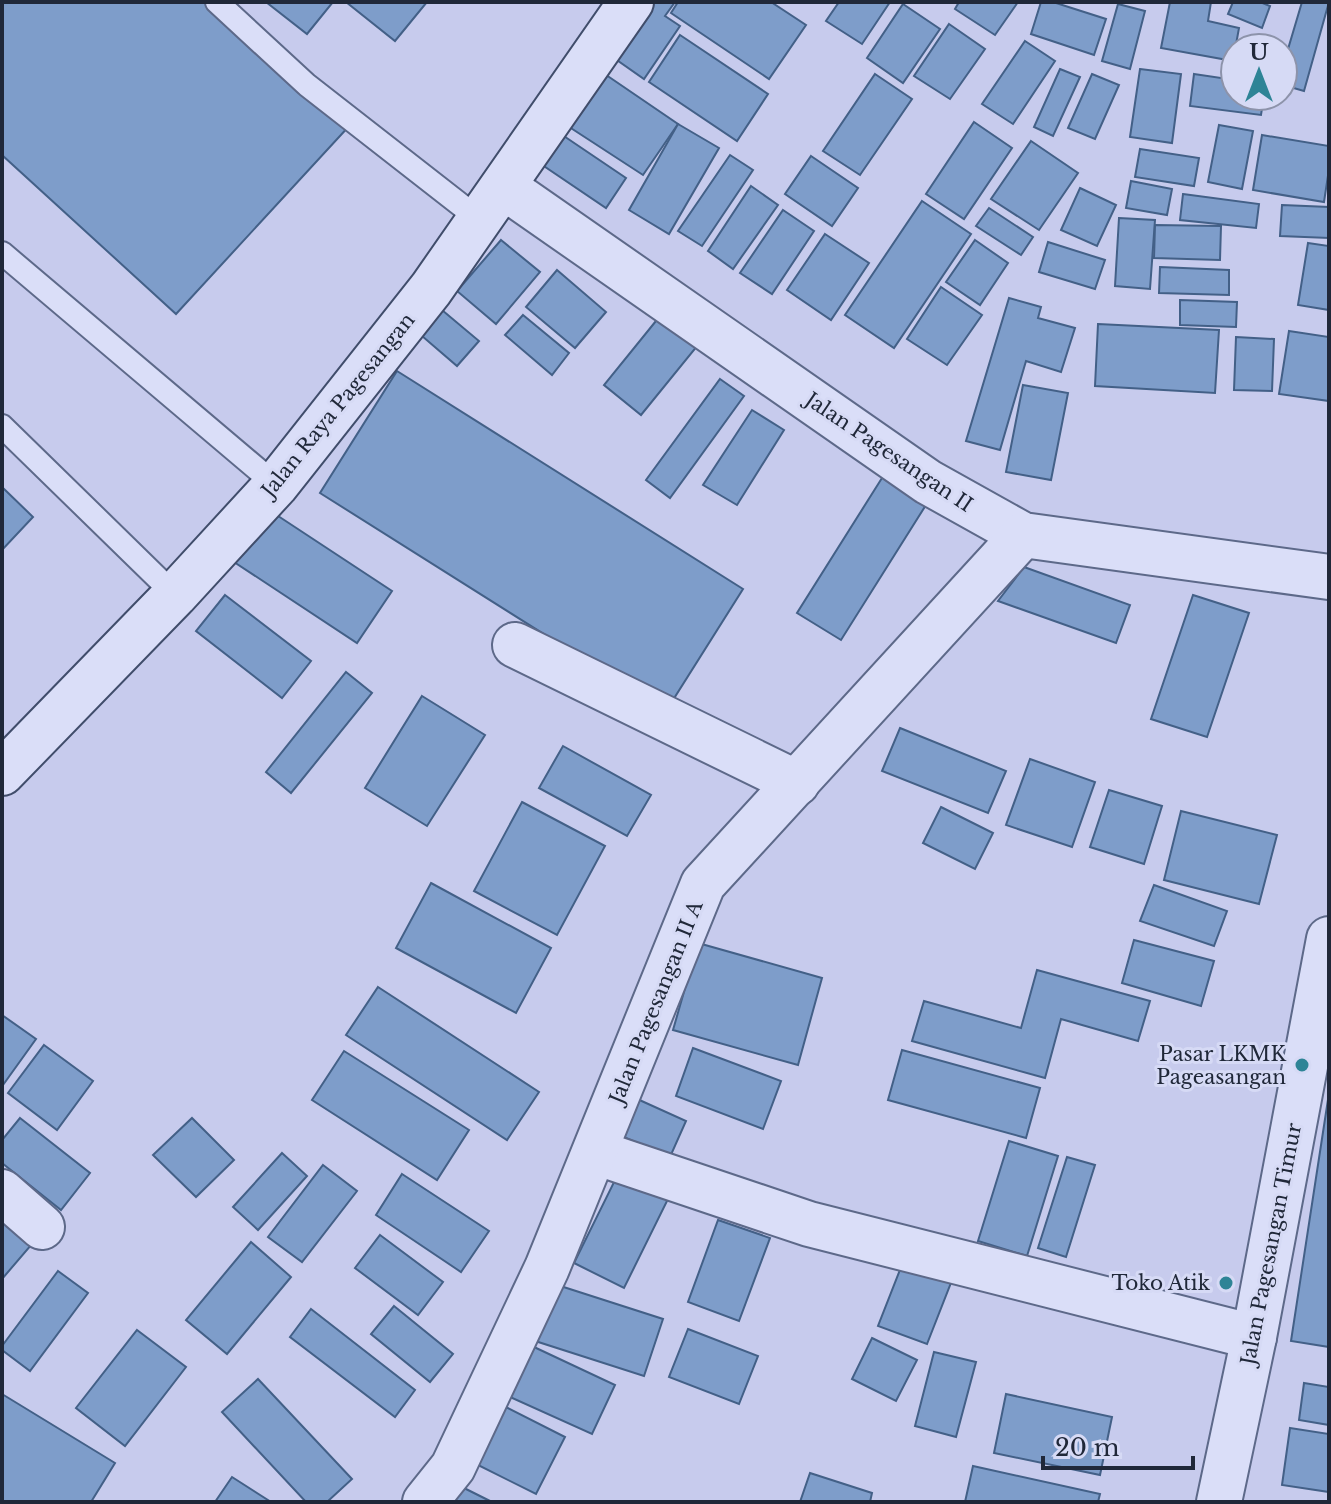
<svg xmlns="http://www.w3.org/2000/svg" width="1331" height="1504" font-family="'Libre Baskerville',serif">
  <rect width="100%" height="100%" fill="#c7cbed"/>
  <g fill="#7e9dca" stroke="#436087" stroke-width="2">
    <polygon points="2,2 216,2 351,124 176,314 2,155"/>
    <polygon points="266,2 333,2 307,34"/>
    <polygon points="346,2 427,2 395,41"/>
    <polygon points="637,2 675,2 665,16 680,26 644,79 604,51"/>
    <polygon points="678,2 771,2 806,25 769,79 671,13"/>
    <polygon points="839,2 890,2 862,44 826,21"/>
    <polygon points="959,2 1018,2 995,35 955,9"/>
    <polygon points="1041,2 1053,2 1106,19 1094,55 1031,34"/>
    <polygon points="1170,2 1211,2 1208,21 1239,28 1233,61 1161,48"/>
    <polygon points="1233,2 1260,2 1270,6 1262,28 1228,14"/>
    <polygon points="1302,2 1329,2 1304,91 1283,85 1283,66"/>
    <polygon points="903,4 940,29 903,83 867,58"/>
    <polygon points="1118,4 1145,11 1130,69 1102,61"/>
    <polygon points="949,24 985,49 950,99 914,76"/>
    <polygon points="680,35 768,94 737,141 649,82"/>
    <polygon points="1025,41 1055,61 1013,124 982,104"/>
    <polygon points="593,66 678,124 643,175 557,119"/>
    <polygon points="1060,69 1080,77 1053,136 1034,127"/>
    <polygon points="1140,69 1181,74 1172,143 1130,137"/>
    <polygon points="875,74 912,99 860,175 823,151"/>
    <polygon points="1092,74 1119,85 1095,139 1068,128"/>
    <polygon points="1194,74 1235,80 1235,96 1264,96 1261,115 1190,106"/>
    <polygon points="974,122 1012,148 964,219 926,194"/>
    <polygon points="678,124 719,148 669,234 629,210"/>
    <polygon points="1219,125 1253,131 1242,189 1208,182"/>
    <polygon points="549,126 626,178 606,208 529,156"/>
    <polygon points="1262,135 1329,146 1329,169 1324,202 1253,190"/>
    <polygon points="1031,141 1078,173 1039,230 991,199"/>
    <polygon points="1140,149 1199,158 1194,186 1135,177"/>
    <polygon points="730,155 753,170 702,246 678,231"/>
    <polygon points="811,156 858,188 832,226 785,194"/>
    <polygon points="1131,181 1172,189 1167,215 1126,208"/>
    <polygon points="751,186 778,205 733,269 708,251"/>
    <polygon points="1080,188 1116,205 1097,246 1061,230"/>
    <polygon points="1183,194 1259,204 1256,228 1180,220"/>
    <polygon points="922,201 971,234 894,348 845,315"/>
    <polygon points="1282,205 1329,207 1329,238 1280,236"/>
    <polygon points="989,208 1033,237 1021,255 976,226"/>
    <polygon points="783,210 814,231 772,294 740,273"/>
    <polygon points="1119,218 1155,220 1150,289 1115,286"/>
    <polygon points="1155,225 1221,226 1220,260 1154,258"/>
    <polygon points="825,234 869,263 831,320 787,290"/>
    <polygon points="501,240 540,272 496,324 457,291"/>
    <polygon points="975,240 1008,263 980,305 946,282"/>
    <polygon points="1048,242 1105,260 1095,289 1039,272"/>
    <polygon points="1308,243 1329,246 1329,310 1298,305"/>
    <polygon points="1160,267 1229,270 1229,295 1159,293"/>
    <polygon points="557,270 606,312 575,348 526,307"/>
    <polygon points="941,287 982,315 947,365 907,339"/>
    <polygon points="1009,298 1041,307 1038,318 1075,328 1061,372 1026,361 1000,450 966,441"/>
    <polygon points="1180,300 1237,302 1236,327 1180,325"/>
    <polygon points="436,305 479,341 457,366 415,330"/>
    <polygon points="523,315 569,353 552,375 505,335"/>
    <polygon points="660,316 698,345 641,415 604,385"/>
    <polygon points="1098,324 1219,330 1215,393 1095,386"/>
    <polygon points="1289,331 1329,337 1329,401 1279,394"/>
    <polygon points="1236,337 1274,339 1272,391 1234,390"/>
    <polygon points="397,371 743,589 666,711 320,493"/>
    <polygon points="720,379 744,396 670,498 646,480"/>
    <polygon points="1023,385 1068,393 1051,480 1006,472"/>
    <polygon points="752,410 784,430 737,505 703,485"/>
    <polygon points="887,470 931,497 841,640 797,613"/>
    <polygon points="2,487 33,517 2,550"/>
    <polygon points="269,510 392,591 357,643 234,562"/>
    <polygon points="1024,567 1130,605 1116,643 998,601"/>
    <polygon points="225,595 311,661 282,698 196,631"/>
    <polygon points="1193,595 1249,613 1207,737 1151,719"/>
    <polygon points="346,672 372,693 291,793 266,772"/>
    <polygon points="422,696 485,735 427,826 365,788"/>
    <polygon points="900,728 1006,771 988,813 882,771"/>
    <polygon points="563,746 651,795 627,836 539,788"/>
    <polygon points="1030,759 1095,782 1072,847 1006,825"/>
    <polygon points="1109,790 1162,806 1144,864 1090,847"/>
    <polygon points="522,802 605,846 557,935 474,891"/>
    <polygon points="941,807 993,833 975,869 923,843"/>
    <polygon points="1181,811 1277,835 1259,904 1164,880"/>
    <polygon points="431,883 551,948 516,1013 396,948"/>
    <polygon points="1154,885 1227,911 1214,946 1140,921"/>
    <polygon points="1134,940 1214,961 1201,1006 1122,983"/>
    <polygon points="698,943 822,978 798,1065 673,1030"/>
    <polygon points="1037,970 1150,1001 1138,1041 1061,1019 1045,1078 912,1041 924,1001 1021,1028"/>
    <polygon points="378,987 539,1092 507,1140 346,1035"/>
    <polygon points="2,1015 36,1039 3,1085 2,1084"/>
    <polygon points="44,1045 93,1081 57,1130 8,1093"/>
    <polygon points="693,1048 781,1081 763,1129 676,1096"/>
    <polygon points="902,1050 1040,1088 1026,1138 888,1100"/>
    <polygon points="344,1051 469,1130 437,1180 312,1100"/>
    <polygon points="1329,1093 1329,1347 1291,1341"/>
    <polygon points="635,1098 686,1121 670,1157 619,1135"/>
    <polygon points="20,1118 90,1173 61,1210 2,1163 2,1140"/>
    <polygon points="192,1118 234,1160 196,1197 153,1155"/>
    <polygon points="1009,1141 1058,1156 1027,1256 978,1241"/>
    <polygon points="282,1153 307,1176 258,1230 233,1207"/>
    <polygon points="1067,1157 1095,1165 1066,1257 1038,1248"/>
    <polygon points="323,1165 357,1191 302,1262 268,1237"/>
    <polygon points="619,1172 669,1197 624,1288 574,1263"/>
    <polygon points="402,1174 489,1231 461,1272 376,1215"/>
    <polygon points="2,1213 38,1237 2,1279"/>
    <polygon points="718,1220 770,1238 739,1321 688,1302"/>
    <polygon points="380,1235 443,1282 418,1315 355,1268"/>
    <polygon points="251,1242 291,1277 227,1354 186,1320"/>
    <polygon points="905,1257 954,1275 927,1344 878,1326"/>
    <polygon points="58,1271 88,1293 30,1371 2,1350 2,1346"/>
    <polygon points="548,1282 663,1319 644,1376 529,1339"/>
    <polygon points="394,1306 453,1354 430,1382 371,1334"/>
    <polygon points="311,1309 415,1390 395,1417 290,1337"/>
    <polygon points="688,1329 758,1356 739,1404 669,1377"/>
    <polygon points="137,1330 186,1367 125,1446 76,1408"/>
    <polygon points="872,1338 917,1360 896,1401 852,1379"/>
    <polygon points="534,1347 615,1385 592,1434 510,1397"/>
    <polygon points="934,1352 976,1362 956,1437 915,1426"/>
    <polygon points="258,1379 352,1479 327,1502 306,1502 222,1412"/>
    <polygon points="1304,1383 1329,1387 1329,1425 1299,1420"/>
    <polygon points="2,1394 115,1463 91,1502 2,1502"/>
    <polygon points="1006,1394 1112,1417 1100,1475 994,1453"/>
    <polygon points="502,1405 565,1437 536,1494 472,1462"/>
    <polygon points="1290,1428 1329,1434 1329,1492 1282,1485"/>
    <polygon points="973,1466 1100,1494 1098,1502 965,1502"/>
    <polygon points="810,1473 872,1493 870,1502 800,1502"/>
    <polygon points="232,1477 271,1502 215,1502"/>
    <polygon points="452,1482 492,1502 442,1502"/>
  </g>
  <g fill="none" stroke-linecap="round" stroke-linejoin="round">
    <g stroke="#5d6989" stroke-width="26">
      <g id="service">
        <polyline points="217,2 307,85 480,220"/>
        <polyline points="2,253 276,485"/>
        <polyline points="2,426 175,595"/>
      </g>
    </g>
    <g stroke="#5d6989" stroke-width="48">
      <g id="minor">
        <polyline points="504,187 928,482 1023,535 1329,577"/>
        <polyline points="515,645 797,783"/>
        <polyline points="595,1152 809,1224 1254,1337"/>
        <polyline points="2,1192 42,1227"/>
        <polyline points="425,1502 453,1467 547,1268 703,884 1023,535"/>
        <polyline points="1219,1502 1254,1337 1329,939"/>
      </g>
    </g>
    <g stroke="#404d6b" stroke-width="48">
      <polyline id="secondary" points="2,773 175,595 276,485 431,289 631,2"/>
    </g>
    <use href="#service" stroke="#dadef8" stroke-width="22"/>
    <use href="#minor" stroke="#dadef8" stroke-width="44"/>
    <use href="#secondary" stroke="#dadef8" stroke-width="44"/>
  </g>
  <g fill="#2e8496" stroke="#d6daf5" stroke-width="3">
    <circle cx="1302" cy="1065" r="8"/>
    <circle cx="1226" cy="1283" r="8"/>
  </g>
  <g text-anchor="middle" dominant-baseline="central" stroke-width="6" stroke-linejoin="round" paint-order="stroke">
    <g font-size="20" fill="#202839" stroke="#d6daf5">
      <text transform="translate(338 405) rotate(-51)">Jalan Raya Pagesangan</text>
      <text transform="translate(889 452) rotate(34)">Jalan Pagesangan II</text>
      <text transform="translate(656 1002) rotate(-68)">Jalan Pagesangan II A</text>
      <text transform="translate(1271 1244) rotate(-79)">Jalan Pagesangan Timur</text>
    </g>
    <g font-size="20" fill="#202839" stroke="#d6daf5" text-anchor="end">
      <text x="1286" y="1054">Pasar LKMK<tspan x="1286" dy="23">Pageasangan</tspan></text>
      <text x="1210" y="1283">Toko Atik</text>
    </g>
  </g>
  <rect width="1331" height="1504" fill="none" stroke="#202839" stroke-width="8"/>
  <g transform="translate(1259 72)"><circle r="38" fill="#d6daf5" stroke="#8d93aa" stroke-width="2"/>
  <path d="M0-6L14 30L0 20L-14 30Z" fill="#2e8496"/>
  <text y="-12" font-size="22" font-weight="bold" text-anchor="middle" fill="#202839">U</text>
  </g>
  <path d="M1043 1456v12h150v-12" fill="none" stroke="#202839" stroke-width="4"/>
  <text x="1055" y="1456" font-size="24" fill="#202839" stroke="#d6daf5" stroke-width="6" paint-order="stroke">20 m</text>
</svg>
